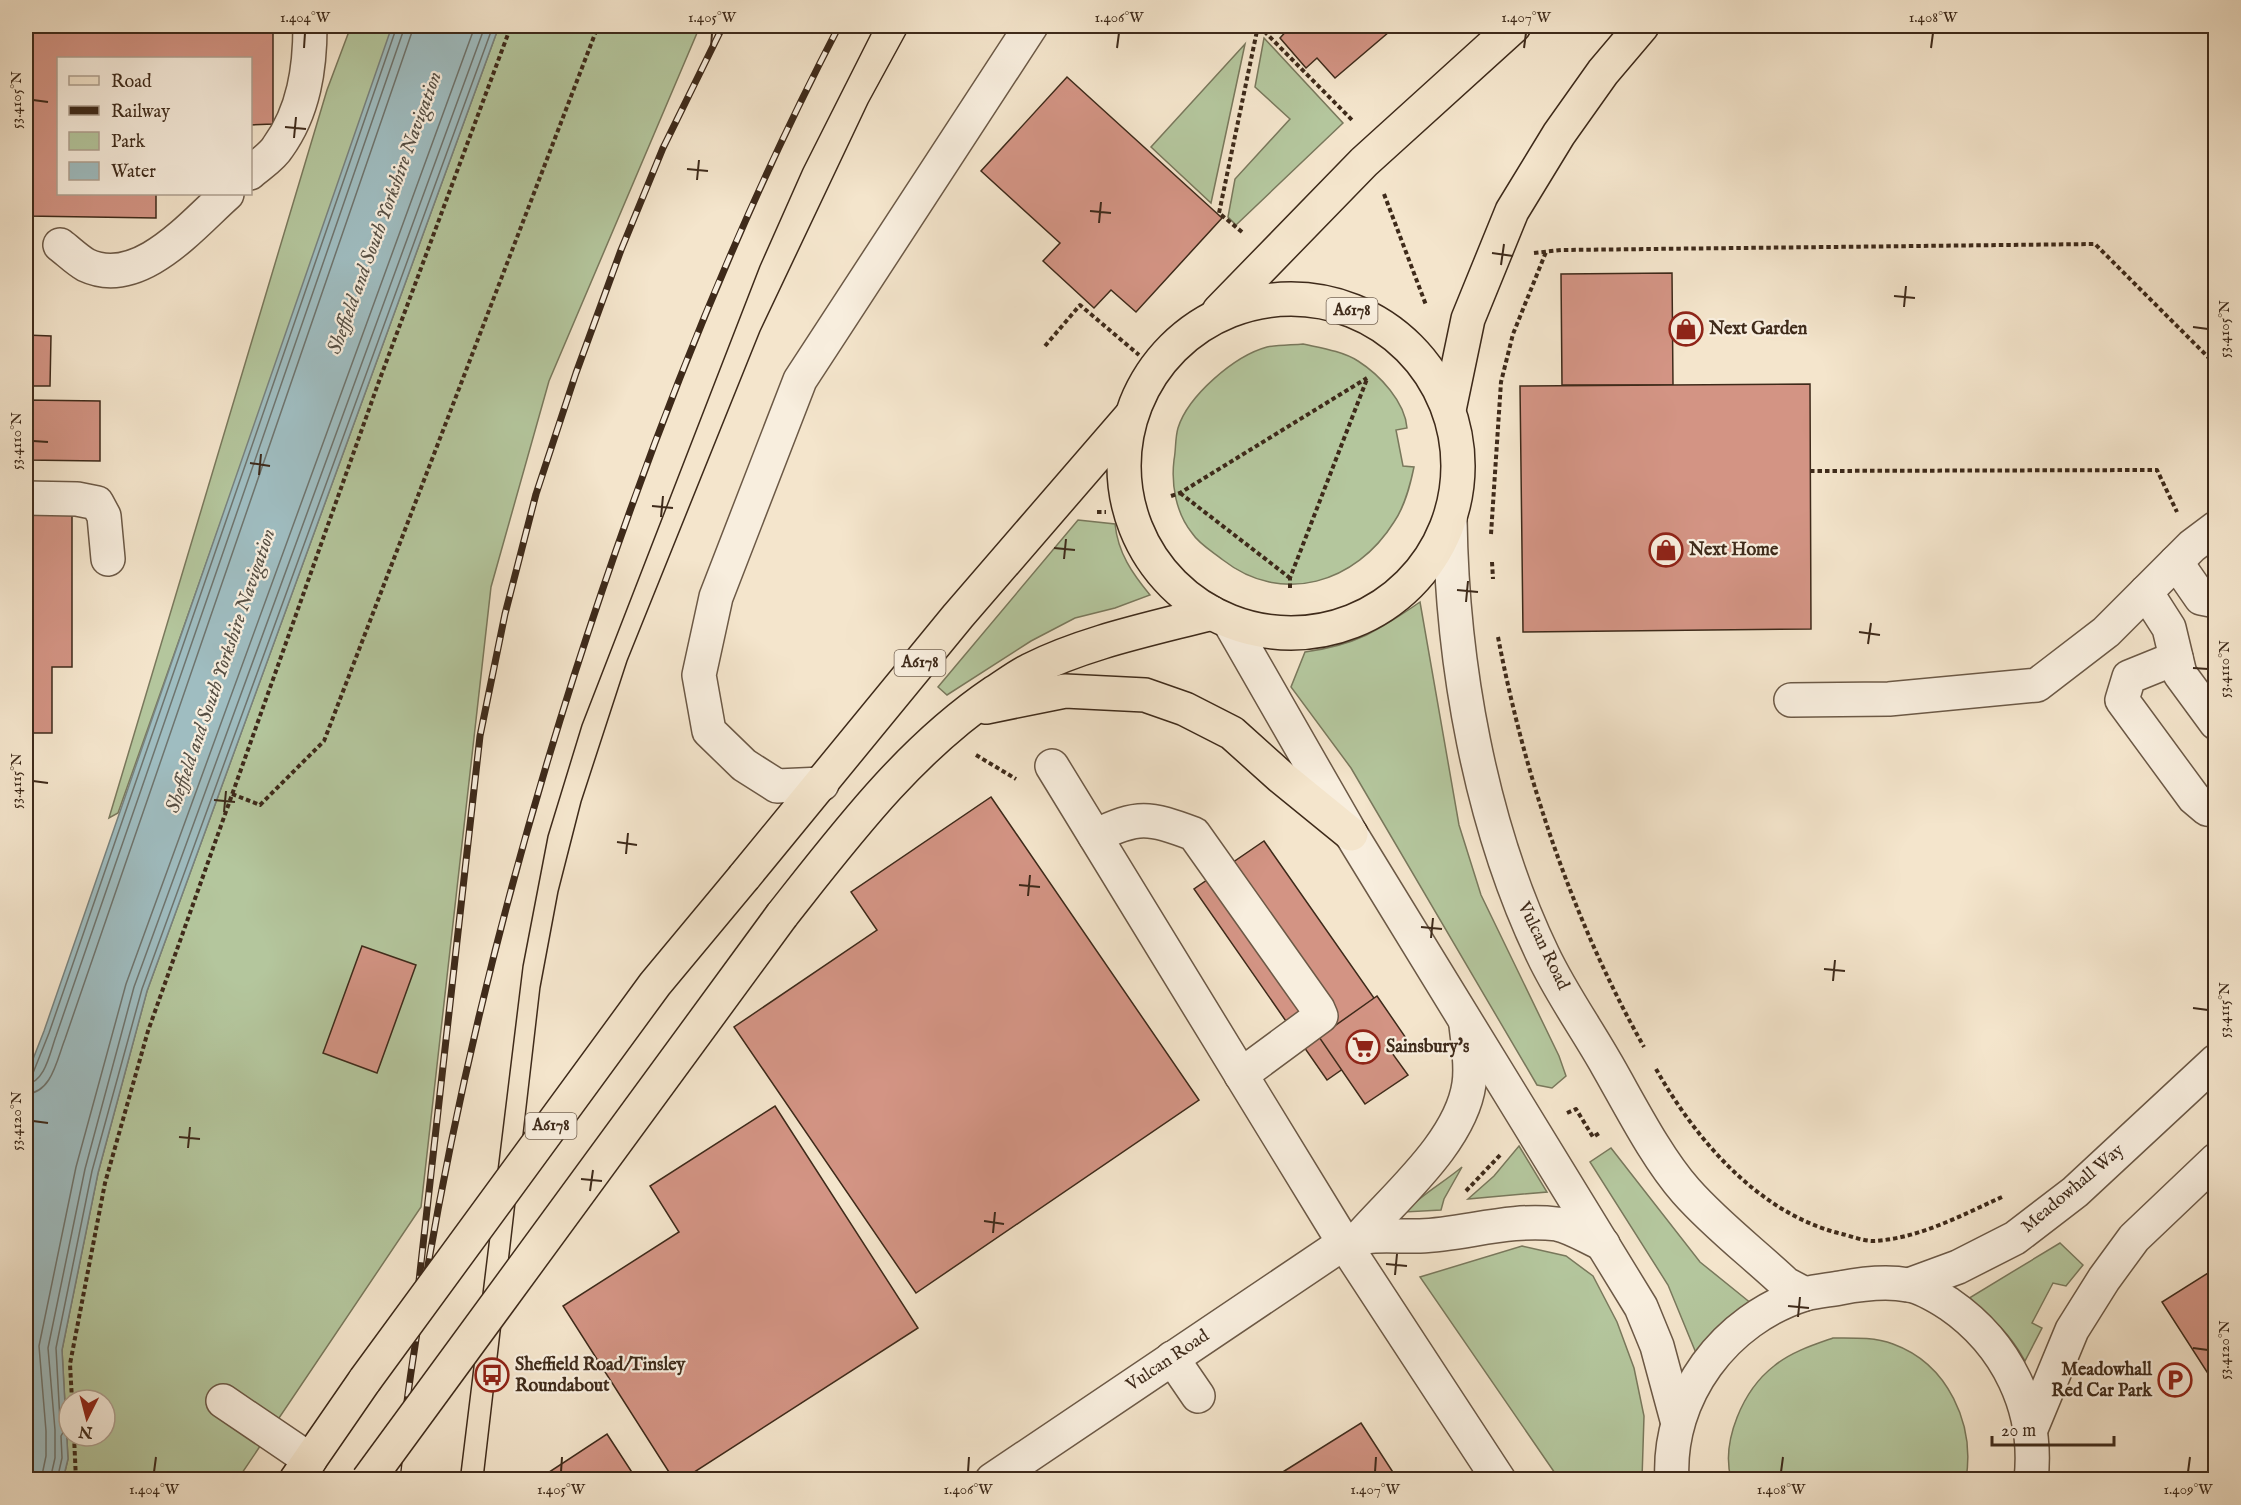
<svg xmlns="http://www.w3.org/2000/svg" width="2241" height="1505" font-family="'IM FELL English',serif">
  <rect width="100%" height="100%" fill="#f4e5cc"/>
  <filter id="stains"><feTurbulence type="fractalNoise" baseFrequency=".00333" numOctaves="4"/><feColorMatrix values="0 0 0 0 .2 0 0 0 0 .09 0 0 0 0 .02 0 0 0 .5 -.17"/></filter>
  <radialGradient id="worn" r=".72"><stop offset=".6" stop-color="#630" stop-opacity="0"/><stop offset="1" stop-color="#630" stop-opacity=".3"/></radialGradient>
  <g fill="#b4c69d" stroke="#79785c" stroke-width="1.5" fill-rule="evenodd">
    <polygon points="351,26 396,26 118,813 109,818 327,90"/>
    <path d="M499,26H700L549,381L491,587L421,1207L238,1479L86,1480L85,1476L63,1480L68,1459L62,1350L98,1173L147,991ZM69,1400H105V1436H69Z"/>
    <polygon points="1264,38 1343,123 1236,225 1228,217 1235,179 1290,119 1255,87"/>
    <polygon points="1245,44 1211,203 1151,147"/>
    <path d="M1303,344C1321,348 1342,351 1358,361C1380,375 1405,402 1407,428L1396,430L1403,466L1414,467C1410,486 1405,506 1394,522C1356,583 1282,606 1223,560C1213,552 1199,544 1192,533C1176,513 1171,485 1174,460C1176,450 1175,438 1178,428C1188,396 1234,356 1267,347C1278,345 1292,345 1303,344Z"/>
    <path d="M1078,520L1115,524C1118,553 1132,573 1150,595L1115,608L1075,618L1031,641L947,695L938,687Z"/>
    <path d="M1420,602L1459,825L1481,895L1559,1056L1566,1076L1552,1088L1537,1085L1351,768L1291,687L1305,652C1356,645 1378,631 1420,602Z"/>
    <polygon points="1519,1146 1547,1192 1468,1199 1494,1176"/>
    <path d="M1611,1148L1700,1262L1752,1304C1725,1317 1714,1329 1696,1353L1668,1285L1590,1162Z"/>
    <path d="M1462,1167L1444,1199L1441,1210L1405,1212C1422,1194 1443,1183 1462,1167Z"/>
    <path d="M2060,1243L2083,1265L2066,1286L2053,1283L2032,1323L2042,1328L2025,1361C2010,1334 1993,1317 1966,1300Z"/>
    <polygon points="1522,1246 1566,1256 1593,1276 1617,1322 1634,1368 1644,1416 1642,1479 1559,1479 1420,1277"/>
    <path d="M1833,1338C1853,1338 1874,1337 1893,1344C1948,1364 1975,1424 1966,1479H1731C1721,1441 1743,1390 1774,1366C1791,1352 1813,1345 1833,1338Z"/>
  </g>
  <polygon fill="#9fbdc1" stroke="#78827e" stroke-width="1.5" points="392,26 499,26 147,991 98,1173 62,1350 68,1459 63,1479 26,1479 26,1077 44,1031"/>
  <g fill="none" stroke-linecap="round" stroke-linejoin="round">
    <g stroke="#6e746e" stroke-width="1.5">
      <polyline points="26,1077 33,1073 49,1033 397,26"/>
      <path d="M26,1084C45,1083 50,1052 56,1036L405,26"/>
      <path d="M26,1094C52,1093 57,1059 65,1039L414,26"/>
      <polyline points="41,1480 46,1456 46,1431 39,1346 76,1167 126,984 475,26"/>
      <polyline points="50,1480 55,1458 55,1430 48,1348 85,1169 134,987 485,26"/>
      <polyline points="57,1480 62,1458 61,1436 65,1429 60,1421 56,1348 92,1171 142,989 493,26"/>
    </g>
  </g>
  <g fill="#d39484" stroke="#3e2a1a" stroke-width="1.5">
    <polygon points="26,26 273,26 273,124 250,125 250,58 58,58 58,194 156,194 156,218 26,216"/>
    <polygon points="1291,26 1396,26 1335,78 1317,58 1306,68 1280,38"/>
    <polygon points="1067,77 1222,218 1136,312 1111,290 1094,308 1043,261 1060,243 981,171"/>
    <polygon points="1672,273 1673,385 1562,385 1561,274"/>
    <polygon points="26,335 51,336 50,386 26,386"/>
    <polygon points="1810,384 1811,629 1523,632 1520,386"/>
    <polygon points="26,400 100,401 100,461 26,460"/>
    <polygon points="26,511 72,511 72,667 52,667 52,733 26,733"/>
    <polygon points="991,797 1199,1100 916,1293 734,1027 877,930 851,892"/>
    <polygon points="1264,841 1397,1031 1327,1080 1194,889"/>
    <polygon points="362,946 416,965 377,1073 323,1053"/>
    <polygon points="1377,996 1408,1041 1392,1053 1408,1075 1365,1104 1319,1037"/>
    <polygon points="775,1106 918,1328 682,1480 674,1480 563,1306 679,1232 650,1186"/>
    <polygon points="2216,1268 2216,1386 2162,1302"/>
    <polygon points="1361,1423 1398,1480 1270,1480"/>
    <polygon points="607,1434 637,1480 537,1480"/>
  </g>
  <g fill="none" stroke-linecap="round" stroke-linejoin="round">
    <g stroke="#6c5946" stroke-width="36">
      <g id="minor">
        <path d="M250,173C259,165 272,157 278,147C304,111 310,68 310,26"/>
        <path d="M60,245C68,251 77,260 86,265C139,290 192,225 227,194"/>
        <polyline points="26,498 77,499 97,503 104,516 108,559"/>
        <path d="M1450,519C1452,663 1480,824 1543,955C1561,993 1586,1028 1607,1065C1630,1105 1656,1157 1686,1191C1716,1225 1753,1253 1786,1284L1805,1294"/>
        <polyline points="2176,562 2201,598 2216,601"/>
        <polyline points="2146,592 2169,628 2180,674 2216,723"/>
        <polyline points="1230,623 1351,834 1641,1307 1657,1346 1677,1420"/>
        <polyline points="2176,658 2129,677 2122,700 2194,798 2207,809 2216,810"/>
        <polyline points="1791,700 1889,699 2037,685 2106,632 2192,546 2216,528"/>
        <polyline points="1052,766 1344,1243 1499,1480"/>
        <polyline points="822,784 777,786 744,765 709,731 699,675 716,597 800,380 1031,26"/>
        <path d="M1095,836C1139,815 1148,817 1194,834L1318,1009L1321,1016L1241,1075"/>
        <path d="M1361,1236C1397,1195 1461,1141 1469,1084C1472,1065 1468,1044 1466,1025"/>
        <polyline points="1909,1285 1958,1267 2015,1238 2075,1192 2216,1061"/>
        <polyline points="1172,1358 1198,1396"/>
        <polyline points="223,1401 310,1460"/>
        <polyline points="2031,1429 2072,1330 2104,1279 2134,1238 2216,1160"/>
        <path d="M992,1480L1344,1243C1369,1232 1394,1237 1420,1236C1466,1234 1510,1218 1557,1224C1572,1227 1589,1238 1603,1244"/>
        <path d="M1672,1480C1667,1396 1725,1319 1805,1294C1816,1291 1829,1290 1840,1288C1861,1284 1887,1281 1908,1285C1922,1287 1938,1297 1949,1304C2007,1344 2039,1409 2031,1480"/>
      </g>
    </g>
    <g stroke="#3e2a1a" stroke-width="36">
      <g id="major">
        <circle cx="1291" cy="466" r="167"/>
        <polyline points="1219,311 1364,162 1514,26"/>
        <polyline points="1449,410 1468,319 1512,211 1559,134 1603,72 1642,26"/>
        <polyline points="986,707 1065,691 1145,695 1185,709 1232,733 1281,777 1351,834"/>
        <polyline points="744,877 958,616 1130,417"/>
        <path d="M782,915C846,834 909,750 995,692C1006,685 1018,676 1030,670C1086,642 1151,629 1212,613"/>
        <polyline points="296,1480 365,1380"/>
      </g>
    </g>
    <g stroke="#3e2a1a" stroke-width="4" stroke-dasharray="4.5 3" stroke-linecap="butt">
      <polyline points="1259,26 1353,121"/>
      <polyline points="1384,194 1426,305"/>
      <polyline points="1242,232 1219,213 1258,26"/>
      <polyline points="1534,253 1561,250 2095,244 2216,365"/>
      <polyline points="1045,346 1080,305 1139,355"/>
      <polyline points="1810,471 2157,470 2177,512"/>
      <polyline points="1180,493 1290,578"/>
      <polyline points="1171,496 1180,493 1367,378"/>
      <polyline points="1097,512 1106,512"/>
      <polyline points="1491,534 1501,382 1513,334 1546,252"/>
      <polyline points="1492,562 1493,579"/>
      <polyline points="1290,588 1290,578 1367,379"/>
      <path d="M1498,637C1525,778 1573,921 1644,1047"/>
      <polyline points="976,755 1016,779"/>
      <polyline points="232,794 260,805 324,741 598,26"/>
      <polyline points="2209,1023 2216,1017"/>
      <path d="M1656,1069C1696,1140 1759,1214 1842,1234C1851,1236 1863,1241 1873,1241C1918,1239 1962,1215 2002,1197"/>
      <polyline points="1567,1113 1576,1109 1593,1137 1601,1132"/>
      <polyline points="1466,1191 1502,1153"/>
      <polyline points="72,1400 70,1364 105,1183 148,1031 378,384 511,26"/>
      <polyline points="74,1436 76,1480"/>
    </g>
    <use href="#minor" stroke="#f8eede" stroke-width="33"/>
    <use href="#major" stroke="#f4e5cc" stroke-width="33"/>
    <g stroke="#3e2a1a" stroke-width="1.5">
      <polyline points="460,1480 523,966 548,836 582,725 760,266 803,169 875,26"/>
      <polyline points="483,1480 540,988 558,892 581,802 627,661 760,331 868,103 910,26"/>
    </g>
    <g stroke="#3e2a1a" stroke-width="7">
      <g id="rail">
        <polyline points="418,1290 480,736 505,614 536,494 576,373 621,250 663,148 723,26"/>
        <path d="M397,1480C432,1177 504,879 602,591C668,397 744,208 839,26"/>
      </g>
    </g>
    <use href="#rail" stroke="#f8eede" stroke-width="4.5" stroke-dasharray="14" stroke-linecap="butt"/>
    <g stroke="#3e2a1a" stroke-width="36" stroke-linecap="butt">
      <g id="major-bridge">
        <polyline points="365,1380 655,984 744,877"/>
        <polyline points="368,1480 782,915"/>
      </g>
    </g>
    <use href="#major-bridge" stroke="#f4e5cc" stroke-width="33"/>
  </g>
  <path fill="none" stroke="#3e2a1a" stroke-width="2" d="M304,48L305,33M711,48L712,33M1117,48L1119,33M1524,48L1526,33M1931,48L1933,33M33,100L48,102M285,127L306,129M294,138L296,117M687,169L708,171M697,180L699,160M1090,211L1111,213M1099,223L1101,202M1492,253L1513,256M1501,265L1504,244M1894,296L1915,298M1904,307L1906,286M2193,327L2208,329M33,441L48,442M250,463L270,466M259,475L261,454M652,506L673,508M661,517L663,496M1054,548L1075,550M1064,559L1066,539M1457,590L1478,592M1466,602L1468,581M1859,632L1880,635M1868,644L1871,623M2193,668L2208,669M33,781L48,783M214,800L235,802M224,812L226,791M617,842L637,845M626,854L628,833M1019,885L1040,887M1028,896L1030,875M1421,927L1442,929M1431,938L1433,918M1824,969L1845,971M1833,981L1835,960M2193,1008L2208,1010M33,1121L48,1123M179,1137L200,1139M188,1148L190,1127M581,1179L602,1181M590,1191L593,1170M984,1221L1004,1224M993,1233L995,1212M1386,1264L1407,1266M1395,1275L1397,1254M1788,1306L1809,1308M1798,1317L1800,1297M2193,1348L2208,1350M154,1472L156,1457M561,1472L562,1457M968,1472L969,1457M1375,1472L1376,1457M1781,1472L1783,1457M2188,1472L2190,1457"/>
  <defs>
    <g id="shop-ring" transform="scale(1.725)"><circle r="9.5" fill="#f8eede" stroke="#8f2418" stroke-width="1.5"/><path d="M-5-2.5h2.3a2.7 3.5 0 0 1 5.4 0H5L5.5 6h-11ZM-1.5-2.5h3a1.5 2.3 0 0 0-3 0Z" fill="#8f2418"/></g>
    <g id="supermarket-ring" transform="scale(1.725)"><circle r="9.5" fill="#f8eede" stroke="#8f2418" stroke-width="1.5"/><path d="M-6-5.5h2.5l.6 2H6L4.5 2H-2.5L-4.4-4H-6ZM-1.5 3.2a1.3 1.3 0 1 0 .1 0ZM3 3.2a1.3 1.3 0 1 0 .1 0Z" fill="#8f2418"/></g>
    <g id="bus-ring" transform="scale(1.725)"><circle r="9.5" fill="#f8eede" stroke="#8f2418" stroke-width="1.5"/><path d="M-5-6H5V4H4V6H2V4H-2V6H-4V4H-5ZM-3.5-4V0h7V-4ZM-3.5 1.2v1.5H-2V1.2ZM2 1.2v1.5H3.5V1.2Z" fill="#8f2418"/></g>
    <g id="parking-ring" transform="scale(1.725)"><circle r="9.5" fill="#f8eede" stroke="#8f2418" stroke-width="1.5"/><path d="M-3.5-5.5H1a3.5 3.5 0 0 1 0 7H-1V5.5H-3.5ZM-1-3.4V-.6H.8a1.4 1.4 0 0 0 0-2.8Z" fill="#8f2418"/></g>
  </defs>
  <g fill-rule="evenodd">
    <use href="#shop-ring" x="1686" y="329"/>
    <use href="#shop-ring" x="1666" y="550"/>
    <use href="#supermarket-ring" x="1363" y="1047"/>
    <use href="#bus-ring" x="492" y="1375"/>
    <use href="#parking-ring" x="2175" y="1380"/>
  </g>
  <g text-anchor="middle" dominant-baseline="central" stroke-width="4.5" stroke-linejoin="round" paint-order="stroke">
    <g fill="#f8eede" stroke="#766555" stroke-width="1.5">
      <rect x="1326.5" y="298" width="51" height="26" rx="4.5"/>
      <rect x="894.5" y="650" width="51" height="26" rx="4.5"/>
      <rect x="525.5" y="1113" width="51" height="26" rx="4.5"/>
    </g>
    <g font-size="16" font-weight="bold" fill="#3e2a1a">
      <text x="1352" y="311">A6178</text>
      <text x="920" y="663">A6178</text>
      <text x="551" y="1126">A6178</text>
    </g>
    <g font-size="18" font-weight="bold" fill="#3e2a1a" stroke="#f8eede" text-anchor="start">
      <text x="1709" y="329">Next Garden</text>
      <text x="1689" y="550">Next Home</text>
      <text x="1386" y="1047">Sainsbury's</text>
      <text x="515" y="1365">Sheffield Road/Tinsley<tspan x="515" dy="21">Roundabout</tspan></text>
      <text x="2152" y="1370" text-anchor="end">Meadowhall<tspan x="2152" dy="21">Red Car Park</tspan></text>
    </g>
    <g font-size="18" fill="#3e2a1a" stroke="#f8eede">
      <text transform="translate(1543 946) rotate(64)">Vulcan Road</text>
      <text transform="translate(2073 1189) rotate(-40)">Meadowhall Way</text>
      <text transform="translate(1168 1361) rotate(-34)">Vulcan Road</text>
    </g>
    <g font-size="20" font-style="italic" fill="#564f44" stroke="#f8eede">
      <text transform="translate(385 213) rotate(-70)">Sheffield and South Yorkshire Navigation</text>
      <text transform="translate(221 671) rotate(-71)">Sheffield and South Yorkshire Navigation</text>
    </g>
  </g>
  <rect width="2241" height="1505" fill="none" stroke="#f4e5cc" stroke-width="66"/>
  <rect x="57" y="57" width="195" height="138" fill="#f8eede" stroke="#aea090" stroke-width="1.5"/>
  <rect x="69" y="76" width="30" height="9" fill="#f4e5cc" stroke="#aea090" stroke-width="1.5"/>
  <text x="111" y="87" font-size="18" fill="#3e2a1a">Road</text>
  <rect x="69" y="106" width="30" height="9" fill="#3e2a1a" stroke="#aea090" stroke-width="1.5"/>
  <text x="111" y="117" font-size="18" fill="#3e2a1a">Railway</text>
  <rect x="69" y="132" width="30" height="18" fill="#b4c69d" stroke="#aea090" stroke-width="1.5"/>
  <text x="111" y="147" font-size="18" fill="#3e2a1a">Park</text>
  <rect x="69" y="162" width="30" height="18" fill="#9fbdc1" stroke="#aea090" stroke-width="1.5"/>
  <text x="111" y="177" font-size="18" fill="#3e2a1a">Water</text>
  <g transform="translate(87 1418) rotate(186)"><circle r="28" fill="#f8eede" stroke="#aea090" stroke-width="1.5"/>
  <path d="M0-4.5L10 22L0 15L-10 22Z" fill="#8f2418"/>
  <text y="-9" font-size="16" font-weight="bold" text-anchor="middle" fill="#3e2a1a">N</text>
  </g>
  <path d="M1992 1436v9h122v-9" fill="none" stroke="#3e2a1a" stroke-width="3"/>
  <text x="2001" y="1436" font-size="18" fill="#3e2a1a" stroke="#f8eede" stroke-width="4.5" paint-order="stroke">20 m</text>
  <rect x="33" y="33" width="2175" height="1439" fill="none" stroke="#3e2a1a" stroke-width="2"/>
  <g font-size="15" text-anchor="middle" fill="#3e2a1a">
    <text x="305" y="22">1.404°W</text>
    <text x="712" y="22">1.405°W</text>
    <text x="1119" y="22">1.406°W</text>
    <text x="1526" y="22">1.407°W</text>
    <text x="1933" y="22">1.408°W</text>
    <text transform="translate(16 100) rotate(-90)" y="5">53.4105°N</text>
    <text transform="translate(2224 329) rotate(-90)" y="5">53.4105°N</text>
    <text transform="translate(16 441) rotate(-90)" y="5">53.4110°N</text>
    <text transform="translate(2224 669) rotate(-90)" y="5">53.4110°N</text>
    <text transform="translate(16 781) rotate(-90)" y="5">53.4115°N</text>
    <text transform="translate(2224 1010) rotate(-90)" y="5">53.4115°N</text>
    <text transform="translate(16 1121) rotate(-90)" y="5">53.4120°N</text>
    <text transform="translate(2224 1350) rotate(-90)" y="5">53.4120°N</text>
    <text x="154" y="1494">1.404°W</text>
    <text x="561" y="1494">1.405°W</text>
    <text x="968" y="1494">1.406°W</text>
    <text x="1375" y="1494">1.407°W</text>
    <text x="1781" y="1494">1.408°W</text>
    <text x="2188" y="1494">1.409°W</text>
  </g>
  <rect width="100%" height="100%" filter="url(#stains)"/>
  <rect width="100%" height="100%" fill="url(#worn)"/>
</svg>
